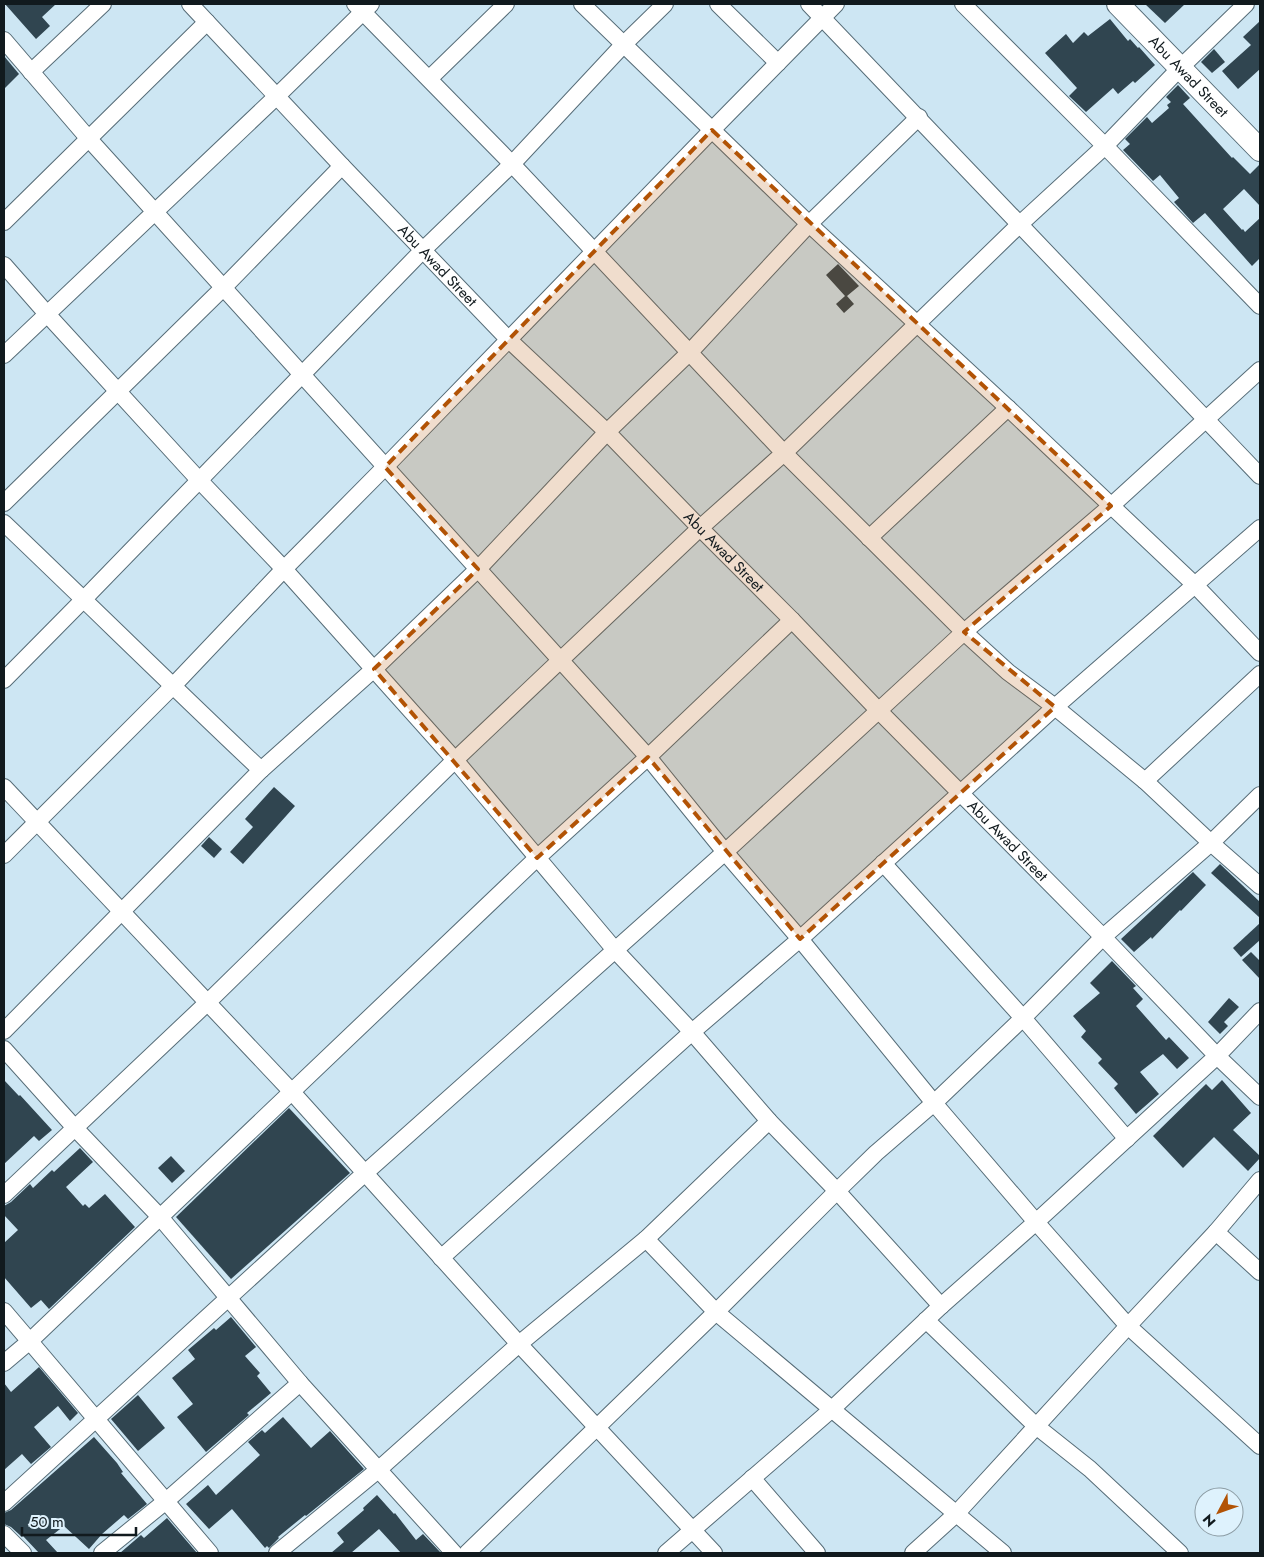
<svg xmlns="http://www.w3.org/2000/svg" width="1264" height="1557" font-family="Jost,sans-serif">
  <rect width="100%" height="100%" fill="#cde6f3"/>
  <g fill="#304550">
    <polygon points="5,4 56,4 42,17 50,26 36,39"/>
    <polygon points="1145,4 1185,4 1165,23"/>
    <polygon points="1110,19 1128,41 1130,39 1138,48 1139,47 1155,65 1135,83 1133,81 1118,94 1113,88 1086,112 1069,96 1077,88 1045,53 1066,34 1073,43 1084,32 1088,36"/>
    <polygon points="1260,21 1260,69 1238,89 1222,71 1251,45 1243,37"/>
    <polygon points="1214,49 1225,62 1212,73 1201,62"/>
    <polygon points="4,56 19,74 4,89"/>
    <polygon points="1178,85 1190,98 1183,104 1232,158 1233,157 1250,174 1260,164 1260,206 1244,189 1223,209 1242,230 1243,229 1245,232 1260,218 1260,258 1252,266 1205,213 1193,223 1174,202 1179,198 1160,175 1153,181 1123,150 1130,144 1125,139 1147,117 1152,123 1169,108 1167,105 1171,102 1166,97"/>
    <polygon points="838,264 859,286 847,296 854,304 844,313 836,304 845,296 826,275"/>
    <polygon points="274,787 295,806 243,864 230,852 253,827 245,819"/>
    <polygon points="209,837 222,849 214,858 201,846"/>
    <polygon points="1220,864 1260,902 1260,918 1211,873"/>
    <polygon points="1193,872 1206,885 1181,911 1180,910 1152,939 1151,937 1134,952 1121,939"/>
    <polygon points="1260,923 1260,940 1241,957 1233,948"/>
    <polygon points="1251,952 1260,961 1260,979 1242,960"/>
    <polygon points="1112,961 1136,986 1133,988 1143,999 1136,1006 1166,1040 1169,1037 1189,1058 1177,1069 1163,1054 1140,1072 1159,1094 1136,1114 1114,1088 1118,1084 1098,1063 1102,1059 1081,1037 1086,1031 1073,1016 1100,993 1090,983"/>
    <polygon points="1229,998 1239,1007 1224,1022 1228,1026 1220,1034 1208,1022"/>
    <polygon points="4,1080 19,1096 20,1095 52,1130 39,1141 34,1136 4,1164"/>
    <polygon points="1222,1080 1251,1113 1233,1130 1260,1156 1260,1158 1248,1171 1214,1137 1183,1168 1153,1136 1206,1084 1212,1090"/>
    <polygon points="289,1108 350,1173 231,1279 176,1217"/>
    <polygon points="80,1148 93,1162 66,1187 83,1206 85,1204 89,1208 105,1194 135,1227 49,1309 41,1300 31,1308 4,1277 4,1243 18,1230 4,1215 4,1206 11,1202 30,1184 33,1188 52,1170 54,1172"/>
    <polygon points="171,1156 185,1171 172,1183 158,1168"/>
    <polygon points="231,1317 256,1347 245,1356 260,1373 257,1376 271,1393 247,1413 249,1415 206,1452 177,1417 193,1404 172,1378 195,1359 188,1350 214,1328 216,1330"/>
    <polygon points="39,1367 78,1413 70,1421 58,1406 34,1427 51,1447 31,1464 22,1454 4,1470 4,1383 11,1392"/>
    <polygon points="138,1395 165,1428 138,1451 111,1419"/>
    <polygon points="283,1417 311,1448 330,1431 364,1469 306,1516 305,1515 278,1537 279,1538 269,1548 267,1546 265,1548 232,1509 209,1529 186,1504 208,1485 216,1495 260,1455 248,1442 262,1430 265,1433"/>
    <polygon points="94,1437 117,1463 123,1472 121,1473 147,1504 128,1519 124,1515 102,1534 89,1549 64,1526 46,1540 58,1553 39,1553 23,1536 22,1537 11,1527 4,1524 4,1513 11,1510"/>
    <polygon points="377,1495 394,1514 395,1513 416,1540 423,1534 441,1553 401,1553 379,1529 351,1553 331,1553 344,1542 337,1533 364,1510 363,1508"/>
    <polygon points="167,1518 197,1553 120,1553 141,1535 144,1538"/>
  </g>
  <g fill="none" stroke-linecap="round" stroke-linejoin="round">
    <g stroke="#566c77" stroke-width="18">
      <g id="street">
        <path id="s1" d="M190,4L342,166L509,340L607,432L700,528L792,620L879,711L1103,937L1217,1056L1260,1097"/>
        <polyline points="355,4 512,164 784,453 964,632 1008,672 1055,707 1145,781 1211,843 1260,886"/>
        <polyline points="582,4 809,224 1008,408 1195,585 1260,653"/>
        <polyline points="718,4 778,63"/>
        <polyline points="809,4 1260,476"/>
        <polyline points="963,4 1105,146 1260,306"/>
        <polyline points="4,40 88,138 648,757 725,852 800,939 934,1103 1036,1222 1128,1326 1260,1446"/>
        <polyline points="31,72 103,4"/>
        <polyline points="430,78 506,4"/>
        <polyline points="4,222 207,22"/>
        <polyline points="4,265 47,314 199,480 284,569 455,760 615,950 692,1032 769,1121 837,1191 941,1306"/>
        <polyline points="4,355 277,96 371,4"/>
        <polyline points="4,503 224,287 342,166"/>
        <path d="M4,523C90,605 174,688 261,770"/>
        <polyline points="869,538 1008,408"/>
        <polyline points="4,680 84,599 423,250 512,164 624,44 665,4"/>
        <polyline points="1145,781 1260,674"/>
        <polyline points="4,787 292,1092 519,1344 714,1553"/>
        <polyline points="4,855 172,687 284,569 385,467 712,130 836,4"/>
        <polyline points="883,863 1023,1018 1127,1139"/>
        <polyline points="4,1031 261,770 374,669 478,569 607,432 690,352 809,224 919,117"/>
        <polyline points="4,1049 75,1128 160,1217 300,1383 454,1553"/>
        <polyline points="4,1195 207,1003 455,760 700,528 784,453 1020,224 1105,146 1180,68 1246,4"/>
        <polyline points="1216,1232 1260,1272"/>
        <polyline points="646,1239 716,1312 1003,1553"/>
        <polyline points="441,1258 692,1032 800,939 1055,707 1260,528"/>
        <polyline points="4,1311 210,1553"/>
        <polyline points="926,1320 1036,1426 1090,1469 1180,1553"/>
        <polyline points="4,1363 30,1341 537,858 648,757 792,620"/>
        <polyline points="752,1478 817,1553"/>
        <polyline points="4,1503 365,1173 725,852 964,632 1111,506 1260,370"/>
        <polyline points="4,1534 23,1553"/>
        <polyline points="102,1553 166,1501 300,1383"/>
        <polyline points="277,1553 378,1470 519,1344 646,1239 769,1121"/>
        <polyline points="467,1553 716,1312 837,1191 876,1153 934,1103 1023,1018 1103,937 1211,843 1260,795"/>
        <polyline points="666,1553 831,1410 941,1306 1036,1222 1217,1056 1260,1011"/>
        <polyline points="913,1553 956,1514 1128,1326 1216,1232 1260,1180"/>
      </g>
    </g>
    <g stroke="#566c77" stroke-width="24">
      <g id="secondary">
        <path id="s2" d="M1118,4L1260,150"/>
      </g>
    </g>
    <use href="#street" stroke="#fff" stroke-width="16"/>
    <use href="#secondary" stroke="#fff" stroke-width="22"/>
  </g>
  <path fill="#b25305" fill-opacity="0.2" stroke="#b25305" stroke-width="4" stroke-dasharray="10 6" stroke-linejoin="round" d="M712,130L1111,506L964,632L1055,707L800,939L648,757L537,858L374,669L478,569L385,467Z"/>
  <g text-anchor="middle" dominant-baseline="central" stroke-width="5" stroke-linejoin="round" paint-order="stroke">
    <g font-size="15" fill="#111a1e" stroke="#def2fd">
      <text stroke="none"><textPath href="#s2" startOffset="101">Abu Awad Street</textPath></text>
      <text stroke="none"><textPath href="#s1" startOffset="360">Abu Awad Street</textPath></text>
      <text stroke="none"><textPath href="#s1" startOffset="765">Abu Awad Street</textPath></text>
      <text stroke="none"><textPath href="#s1" startOffset="1170">Abu Awad Street</textPath></text>
    </g>
  </g>
  <rect width="1264" height="1557" fill="none" stroke="#111a1e" stroke-width="10"/>
  <g transform="translate(1219 1512) rotate(229)"><circle r="24" fill="#def2fd" stroke="#8c9ca4"/>
  <path d="M0-4L9 19L0 12L-9 19Z" fill="#b25305"/>
  <text y="-8" font-size="14" font-weight="bold" text-anchor="middle" fill="#111a1e">N</text>
  </g>
  <path d="M22 1527v8h114v-8" fill="none" stroke="#111a1e" stroke-width="2.5"/>
  <text x="30" y="1527" font-size="15" fill="#111a1e" stroke="#def2fd" stroke-width="4" paint-order="stroke">50 m</text>
</svg>
